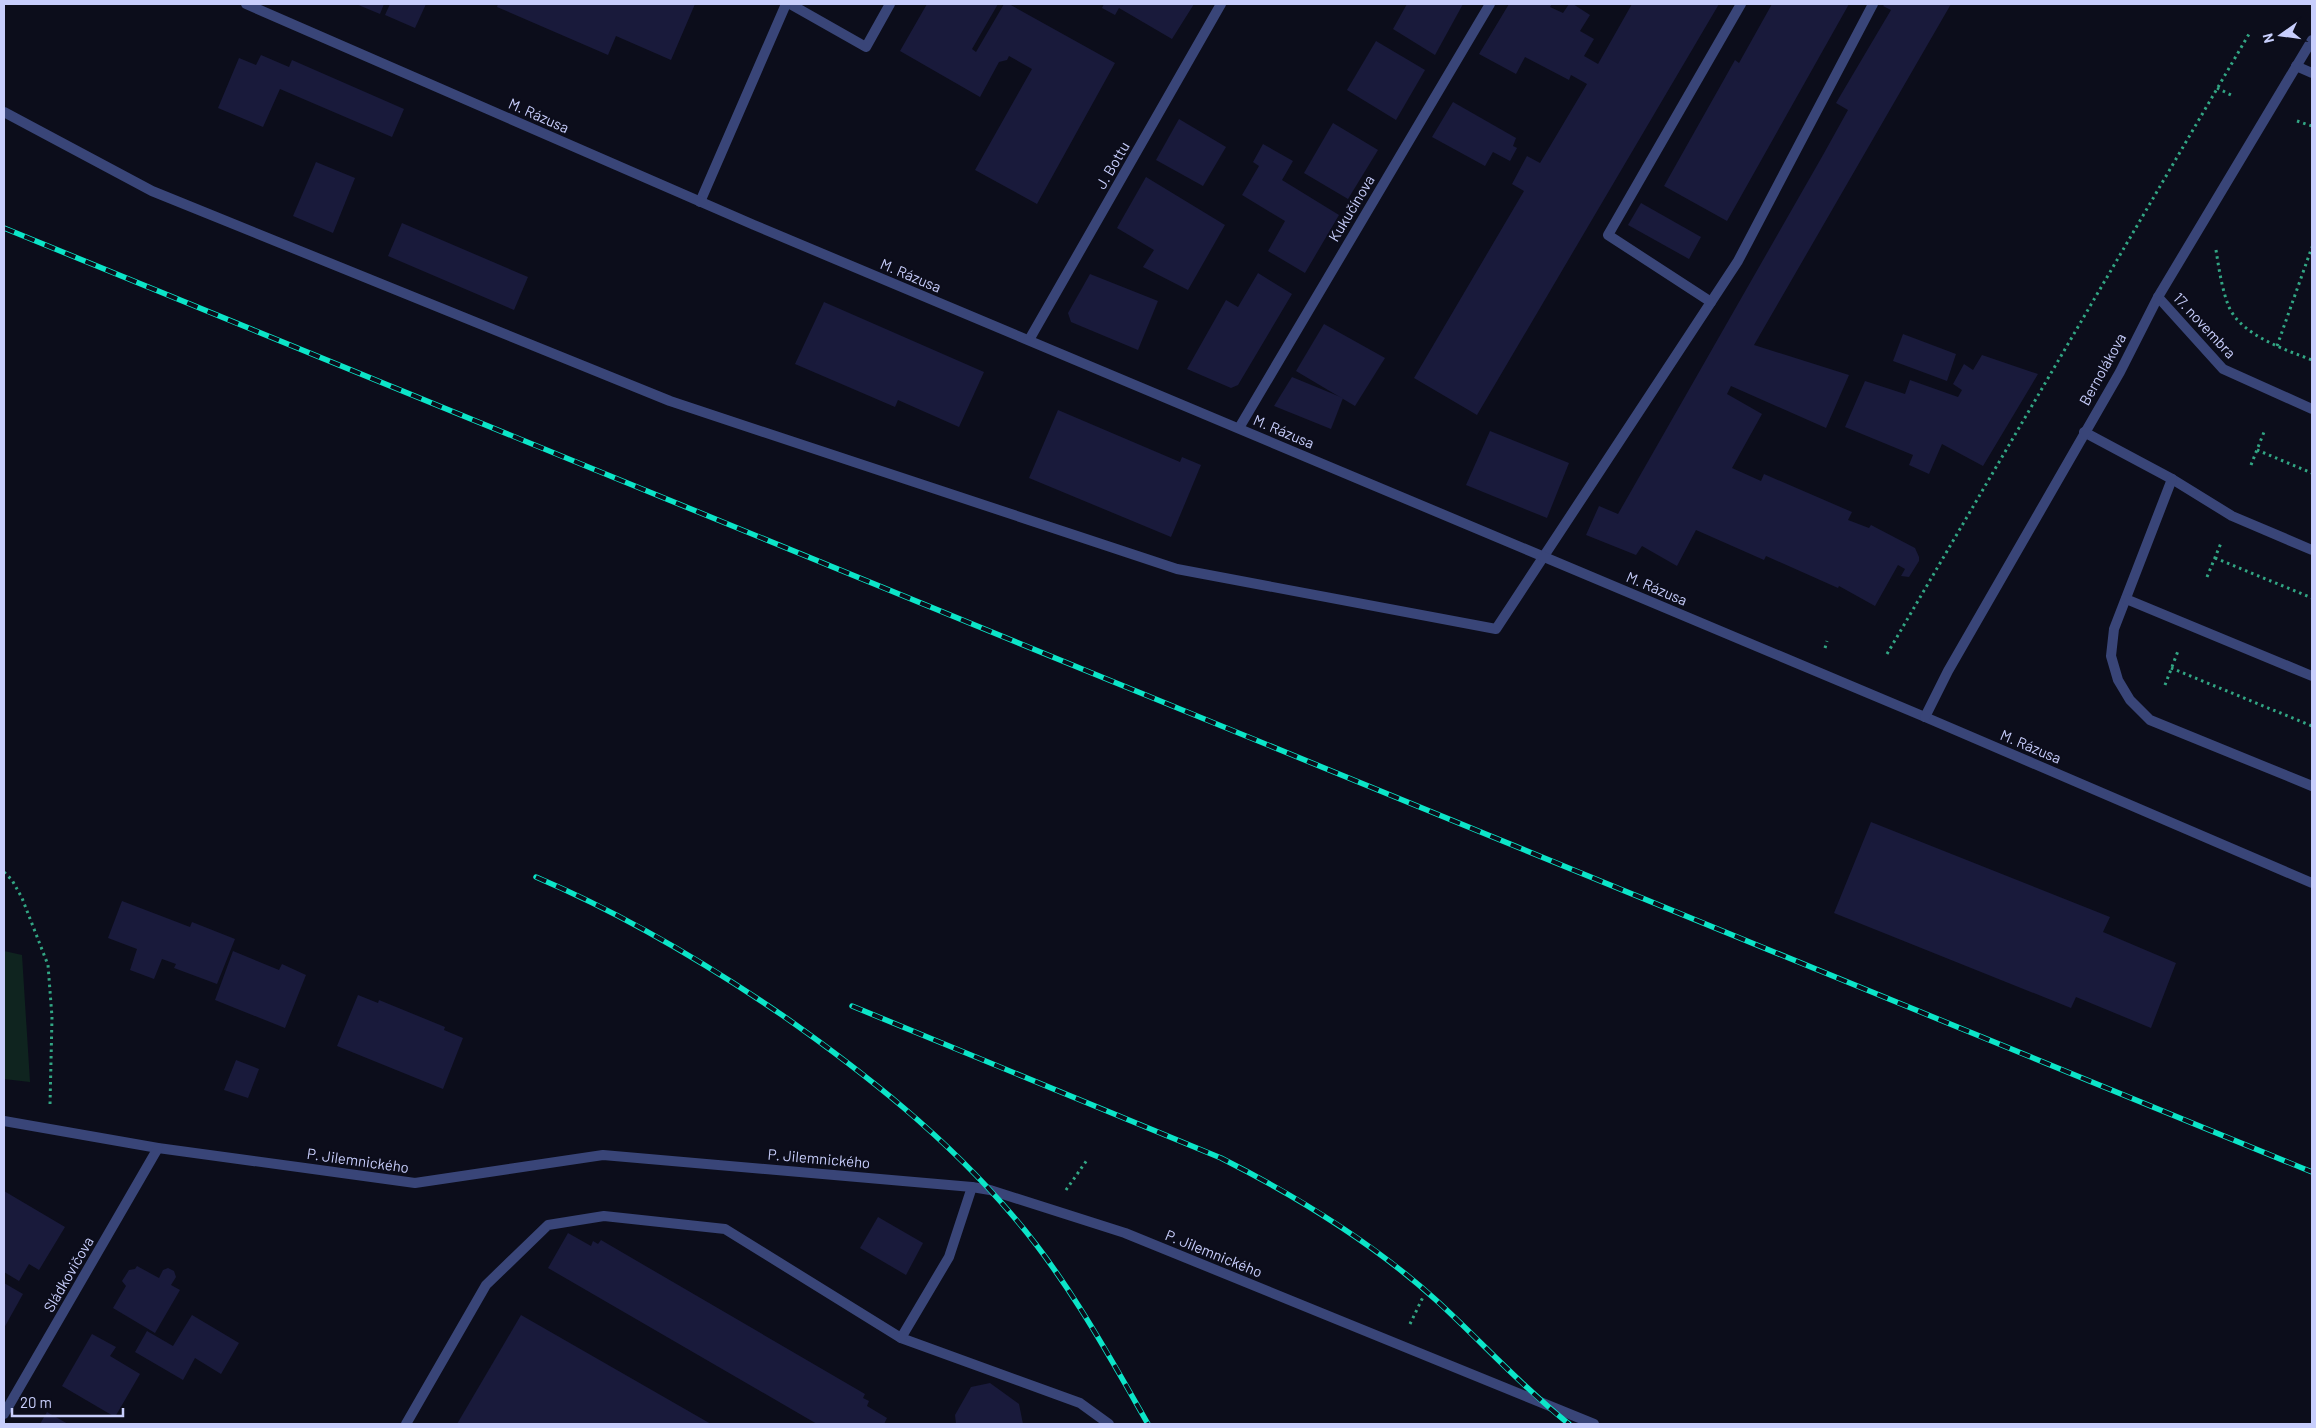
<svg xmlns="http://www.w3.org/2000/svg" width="2316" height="1428" font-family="Barlow,sans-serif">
  <rect width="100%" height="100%" fill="#0c0d1b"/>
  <polygon fill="#0f241f" points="4,951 22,955 30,1082 4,1079"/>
  <g fill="#191a3b">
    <polygon points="356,4 384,4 380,14"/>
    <polygon points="390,4 426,4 415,28 385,15"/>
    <polygon points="498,4 695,4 671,60 616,36 608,55 497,7"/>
    <polygon points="927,4 998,4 972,49 976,52 1004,4 1009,4 1115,63 1037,204 975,170 1032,69 1009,56 1007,60 999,62 980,97 900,51"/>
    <polygon points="1104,4 1194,4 1172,39 1119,8 1115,15 1102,8"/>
    <polygon points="1407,4 1463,4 1435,55 1393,29"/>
    <polygon points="1509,4 1552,4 1550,7 1563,13 1569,4 1573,4 1590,15 1580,31 1594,39 1584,56 1598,64 1632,4 1719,4 1477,415 1414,378 1524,191 1512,184 1527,156 1540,163 1587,84 1571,75 1569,80 1525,57 1516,74 1479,54"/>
    <polygon points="1772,4 1849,4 1727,221 1664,186 1735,60 1739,63"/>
    <polygon points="1885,4 1951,4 1754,345 1849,375 1826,428 1731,386 1727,394 1762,414 1732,468 1761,481 1764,474 1852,512 1848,520 1869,528 1871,525 1915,548 1919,557 1919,561 1909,577 1901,576 1905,569 1898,565 1875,606 1839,586 1838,588 1766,556 1764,560 1696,530 1677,566 1642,546 1636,555 1586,535 1599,506 1618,514 1823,155 1848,110 1836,103 1891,10 1883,6"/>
    <polygon points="1376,41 1425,70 1396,120 1347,90"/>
    <polygon points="261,55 289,67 292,60 404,109 392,137 280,89 263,127 218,108 239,58 256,65"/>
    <polygon points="1453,102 1516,138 1513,146 1517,148 1510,161 1493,152 1485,166 1432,137"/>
    <polygon points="1179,119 1226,147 1203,186 1156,160"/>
    <polygon points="1333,123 1378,150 1348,199 1304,173"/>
    <polygon points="1263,144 1293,161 1282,180 1339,215 1305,273 1268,251 1285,221 1242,195 1259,166 1253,162"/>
    <polygon points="316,162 355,178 333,233 293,216"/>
    <polygon points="1146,177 1225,225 1188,290 1143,267 1154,250 1117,228"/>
    <polygon points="1641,203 1701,237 1689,259 1628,225"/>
    <polygon points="402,223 528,277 514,310 388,256"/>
    <polygon points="1258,273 1292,294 1238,385 1231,388 1187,369 1226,300 1238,307"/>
    <polygon points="1090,274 1158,301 1138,350 1071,322 1068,313"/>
    <polygon points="824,302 984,372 959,427 898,400 895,407 795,364"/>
    <polygon points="1324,324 1385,358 1355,406 1296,371"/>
    <polygon points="1903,334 1956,354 1947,381 1893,361"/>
    <polygon points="1982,355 2038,374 1983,466 1942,444 1929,474 1909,465 1913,455 1845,427 1865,381 1905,394 1910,380 1958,397 1962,390 1953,384 1964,364 1973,370"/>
    <polygon points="1292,377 1343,398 1331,429 1274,406"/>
    <polygon points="1058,410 1180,462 1182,457 1201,465 1171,537 1029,478"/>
    <polygon points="1490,431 1569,463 1547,518 1466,485"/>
    <polygon points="1871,822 2110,917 2103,932 2176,963 2151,1028 2076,997 2071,1008 1834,913"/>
    <polygon points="122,901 190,927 192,922 235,939 217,984 174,968 176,964 162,959 154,979 130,970 137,949 108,938"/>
    <polygon points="233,951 279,970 282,964 306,975 285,1028 215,1000"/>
    <polygon points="358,995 378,1003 379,1000 445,1027 444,1030 463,1038 443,1089 337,1046"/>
    <polygon points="236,1060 259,1069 248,1098 224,1090"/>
    <polygon points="4,1191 65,1227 39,1270 29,1264 19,1281 4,1272"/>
    <polygon points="878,1217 923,1243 906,1275 860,1248"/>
    <polygon points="568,1233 591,1246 593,1241 598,1244 601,1240 865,1394 863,1398 869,1401 867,1406 887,1418 884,1424 817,1424 548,1268"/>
    <polygon points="137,1266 159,1278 163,1270 168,1268 174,1271 176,1277 171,1285 180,1290 155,1333 113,1308 126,1286 122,1281 129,1270 135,1269"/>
    <polygon points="4,1283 23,1294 4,1328"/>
    <polygon points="192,1315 239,1343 221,1374 195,1358 183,1380 135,1352 147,1331 173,1346"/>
    <polygon points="521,1315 711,1424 457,1424"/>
    <polygon points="92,1334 116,1347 110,1356 140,1374 115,1417 62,1386"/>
    <polygon points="990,1383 1019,1404 1023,1424 956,1424 955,1415 971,1387"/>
    <polygon points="47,1412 68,1424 40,1424"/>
  </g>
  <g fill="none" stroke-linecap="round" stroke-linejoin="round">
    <g stroke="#32a684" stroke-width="3" stroke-dasharray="2.5 4" stroke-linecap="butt">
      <polyline points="2217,88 2233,96"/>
      <polyline points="2297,121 2312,126"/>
      <path d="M2216,250C2219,269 2222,290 2229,307C2241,335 2286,350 2312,360"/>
      <polyline points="2277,346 2312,247"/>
      <polyline points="2257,450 2312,473"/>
      <polyline points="2251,465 2264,432"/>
      <polyline points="2215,558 2312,598"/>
      <polyline points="2207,577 2221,543"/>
      <polyline points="1825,648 1827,641"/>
      <polyline points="1887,654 2249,34"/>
      <polyline points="2171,668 2312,726"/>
      <polyline points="2165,685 2178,651"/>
      <polyline points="4,872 12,880 22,898 48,965 52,1017 50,1105"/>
      <polyline points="1066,1190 1087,1160"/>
      <polyline points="1410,1324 1423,1297"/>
    </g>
    <g stroke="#394578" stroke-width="10">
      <polyline points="790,4 866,47 890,4"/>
      <polyline points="2296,66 2312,73"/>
      <polyline points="4,112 152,191 670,401 1177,569 1496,629 1738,261 1873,4"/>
      <polyline points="700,202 786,4"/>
      <polyline points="2158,297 2223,369 2312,409"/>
      <polyline points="1711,302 1608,235 1741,4"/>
      <polyline points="1029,340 1221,4"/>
      <polyline points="1239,428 1490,4"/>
      <polyline points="2084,432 2172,479 2232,516 2312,550"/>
      <polyline points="2172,479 2114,629 2111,656 2118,680 2130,700 2150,720 2312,786"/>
      <polyline points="2126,599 2312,676"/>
      <polyline points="901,1338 1080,1403 1109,1424"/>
      <polyline points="406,1424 486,1285 548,1225 604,1216 725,1229 901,1338 949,1257 972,1187"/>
    </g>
    <g stroke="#394578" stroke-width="10">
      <polyline points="246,4 754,225 1925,717 2312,883"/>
      <polyline points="1925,717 1948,671 2120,372 2158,297 2312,40"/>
      <polyline points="4,1121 158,1148 415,1183 603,1155 972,1187 990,1190 1125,1233 1594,1424"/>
      <polyline points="4,1414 158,1148"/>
    </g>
    <g stroke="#0ce5c8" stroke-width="5.5">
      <g id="rail">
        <polyline points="4,228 2312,1172"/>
        <path d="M536,877C623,914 704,962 782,1015C866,1074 946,1137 1013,1216C1067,1279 1107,1352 1148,1424"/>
        <path d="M852,1006L1221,1158C1298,1197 1372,1242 1436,1300C1481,1341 1521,1386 1569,1424"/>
      </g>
    </g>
    <use href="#rail" stroke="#0c0d1b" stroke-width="4" stroke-dasharray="11" stroke-linecap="butt"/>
  </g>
  <g text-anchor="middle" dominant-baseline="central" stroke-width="4" stroke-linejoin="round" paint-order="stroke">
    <g font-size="15" fill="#c8cefc" stroke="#0c0d1b">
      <text transform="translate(539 115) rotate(24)">M. Rázusa</text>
      <text transform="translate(1112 165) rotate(-60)">J. Bottu</text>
      <text transform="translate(1351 208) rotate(-59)">Kukučínova</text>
      <text transform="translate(911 275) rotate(23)">M. Rázusa</text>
      <text transform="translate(2205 325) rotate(47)">17. novembra</text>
      <text transform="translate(2102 369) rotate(-61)">Bernolákova</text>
      <text transform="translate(1284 431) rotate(23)">M. Rázusa</text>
      <text transform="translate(1657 588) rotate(23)">M. Rázusa</text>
      <text transform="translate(2031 746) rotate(23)">M. Rázusa</text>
      <text transform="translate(819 1158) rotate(5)">P. Jilemnického</text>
      <text transform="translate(358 1160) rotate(8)">P. Jilemnického</text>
      <text transform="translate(1214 1253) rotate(22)">P. Jilemnického</text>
      <text transform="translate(68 1274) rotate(-60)">Sládkovičova</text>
    </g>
  </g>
  <rect width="2316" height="1428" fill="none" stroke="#c8cefc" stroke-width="10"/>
  <g transform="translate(2281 35) rotate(256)" stroke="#0c0d1b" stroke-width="4" paint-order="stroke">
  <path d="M0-4L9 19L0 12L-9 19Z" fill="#c8cefc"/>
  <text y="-8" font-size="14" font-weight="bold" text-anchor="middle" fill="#c8cefc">N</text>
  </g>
  <path d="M12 1408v8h111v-8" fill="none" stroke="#c8cefc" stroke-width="2.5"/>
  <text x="20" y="1408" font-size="15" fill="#c8cefc" stroke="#0c0d1b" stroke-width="4" paint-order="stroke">20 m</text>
</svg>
